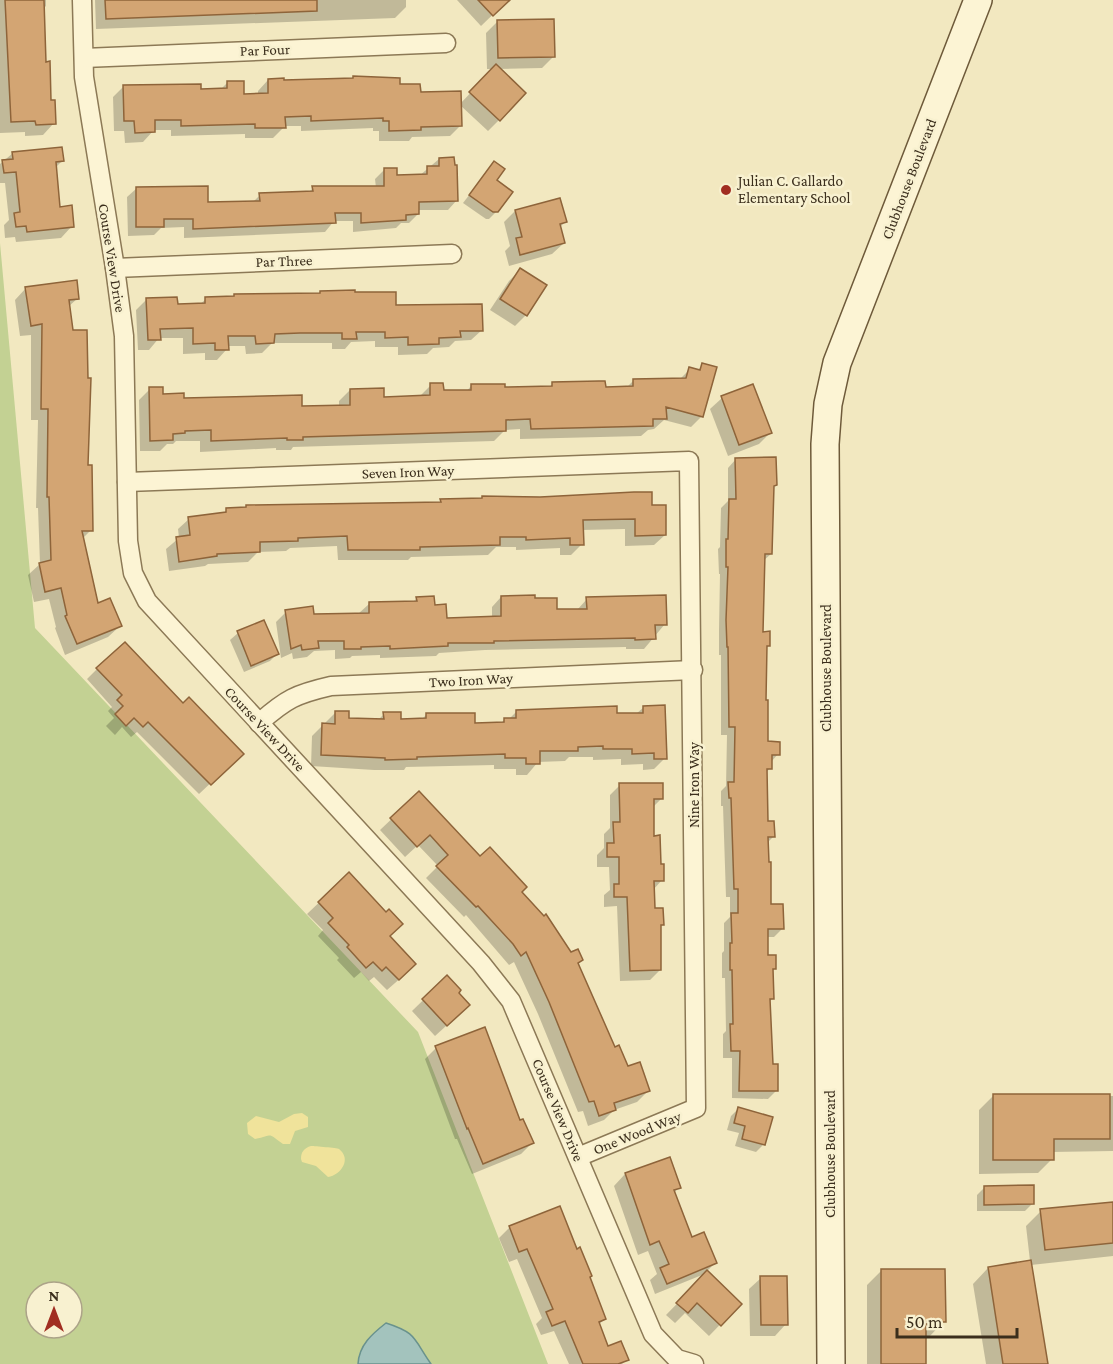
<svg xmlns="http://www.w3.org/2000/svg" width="1113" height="1364" font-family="'Crimson Pro',serif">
  <rect width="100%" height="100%" fill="#f2e8c0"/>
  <path fill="#c3d193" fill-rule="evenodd" d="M0,243L35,628L418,1032L548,1364H0ZM36,1292H72V1328H36Z"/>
  <g fill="#f0e39b">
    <path d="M302,1113L308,1117V1127L295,1131L290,1144H283C266,1132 275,1135 255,1139L248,1134L247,1123L256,1116L279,1122L294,1114Z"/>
    <path d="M311,1146C315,1146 337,1148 339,1149C352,1159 341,1175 328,1177L316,1166L302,1162L301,1159C301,1152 304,1148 311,1146Z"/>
  </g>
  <path fill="#a3c3bd" stroke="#69928d" stroke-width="1.5" d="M386,1323C417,1333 413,1338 431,1364H358C359,1345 372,1334 386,1323Z"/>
  <g fill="#0003">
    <polygon points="0,0 46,0 46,6 43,9 44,63 54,123 43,135 25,136 25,132 0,133"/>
    <polygon points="95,0 406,0 406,7 395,18 96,29"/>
    <polygon points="457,0 508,0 481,26"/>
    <polygon points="498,21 553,57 542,68 498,69 499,120 488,131 460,105 461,125 450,136 412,137 409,141 379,141 379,131 373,131 373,128 301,131 301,126 285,126 273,138 245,138 245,134 171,136 171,130 154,130 143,142 125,143 124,131 114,131 113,97 124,86 220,90 227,83 243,96 258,95 258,91 268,80 398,86 419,94 460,104 493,69 487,69 486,33"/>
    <polygon points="13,153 62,161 55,168 59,208 72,226 61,238 16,242 15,237 5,238 4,225 9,220 5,183 0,183 0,164"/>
    <polygon points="439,159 457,200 448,210 418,210 418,214 409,223 401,223 396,228 353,232 353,221 334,221 325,232 184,238 184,227 161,228 154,235 128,236 127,197 137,188 207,204 252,203 260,195 308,193 313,188 376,188 375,179 384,170 396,176 419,176"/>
    <polygon points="494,163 497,211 489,219 486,219 463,203"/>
    <polygon points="515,211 565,222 560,227 564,243 552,254 509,266 505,251 510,246 504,222"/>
    <polygon points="520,270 526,315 515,326 490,310 509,281"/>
    <polygon points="26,288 78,298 68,307 87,467 91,530 82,539 97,605 120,626 108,637 65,655 55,628 56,627 49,599 34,602 28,575 40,564 38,508 36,508 38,420 31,420 31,335 20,336 15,300"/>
    <polygon points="147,299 176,306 199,305 206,299 394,306 482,330 471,340 455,341 449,347 433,348 427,354 398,355 398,347 375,347 375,341 351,342 345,349 332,349 332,343 272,343 262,353 246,354 245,346 227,346 227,349 217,360 205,360 205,353 183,354 183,338 159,338 149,350 138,350 136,310"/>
    <polygon points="703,365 702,416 691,427 664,420 654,429 648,430 641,436 520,439 520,429 505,430 494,441 293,447 291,450 276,450 276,448 200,452 200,441 176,441 173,444 167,444 160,451 140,451 139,400 150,389 162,396 183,400 301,408 339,407 339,401 350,390 383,398 420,396 431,385 442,392 466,392 471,386 504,388 549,387 553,384 604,388 627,387 633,381 679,380 690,369 697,371"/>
    <polygon points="722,398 770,433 759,444 728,456 710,409"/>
    <polygon points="736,459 772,488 771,554 763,561 761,633 768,646 765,649 765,702 767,743 778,754 771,762 770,768 766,773 766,823 773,837 767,843 769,905 782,929 774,937 767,937 767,957 774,969 772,972 772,999 769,1002 771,1065 776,1091 768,1099 732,1098 732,1058 723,1058 723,1034 726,1031 725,978 722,978 722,953 724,951 724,923 730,917 730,897 726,897 723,806 721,806 721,791 726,786 727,735 721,735 721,655 719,655 719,629 720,574 719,574 718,549 720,547 721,508 728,501 728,468"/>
    <polygon points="441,501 651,507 665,535 654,545 625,546 625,529 582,530 582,544 571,555 560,555 560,548 516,550 516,547 496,547 488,555 411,557 408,560 338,560 337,546 290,548 286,551 258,552 248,562 208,564 205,566 169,571 166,549 179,538 178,529 189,519 222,514 227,510 438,503"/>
    <polygon points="501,597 533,600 556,611 577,610 587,599 665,624 644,649 626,649 626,647 485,650 439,653 436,656 380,658 380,655 352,656 350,658 335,659 335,650 314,651 307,657 293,659 292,653 281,658 276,622 286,612 313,616 358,614 369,604 413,602 417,598 433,606 445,619 492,618 492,607"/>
    <polygon points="263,622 277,654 270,661 244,672 230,640 238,633"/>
    <polygon points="97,669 231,764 199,794 137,732 131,737 122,727 115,735 106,726 114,718 108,711 112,707 87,679"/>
    <polygon points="644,707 665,758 654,769 643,770 643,764 621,765 621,759 593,760 593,757 569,757 565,761 538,762 527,775 516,775 516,769 494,769 494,765 406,767 404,770 374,770 311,766 312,736 336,712 347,719 378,720 384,714 399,720 421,720 426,715 474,724 501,723 504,720 508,720 517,711 636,714"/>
    <polygon points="620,785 662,798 652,808 653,837 662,880 653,890 653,910 662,924 659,927 660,970 650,980 620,981 617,906 604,907 604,895 610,890 609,867 597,867 597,855 604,848 604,834 610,828 610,795"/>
    <polygon points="419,793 480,858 520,892 571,954 581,960 577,964 614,1049 627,1068 648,1091 637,1102 614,1110 604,1120 588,1126 583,1111 578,1112 538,1014 514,962 509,965 466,915 464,917 426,878 438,866 418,845 405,857 380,830"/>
    <polygon points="349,874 386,914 388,936 403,976 387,990 374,977 369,981 361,972 354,978 337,960 339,958 318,936 323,930 307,914"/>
    <polygon points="447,977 457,993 457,1016 435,1036 412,1011"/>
    <polygon points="436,1048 519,1122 532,1143 521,1154 472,1174 457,1139 455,1139 425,1059"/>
    <polygon points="993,1096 1113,1096 1113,1151 1052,1152 1052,1159 1038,1173 979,1174 979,1110"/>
    <polygon points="738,1109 764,1144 756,1152 735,1146 739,1133 727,1130 731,1116"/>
    <polygon points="669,1159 679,1187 674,1193 691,1239 715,1263 706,1272 740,1304 709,1336 685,1313 675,1323 666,1315 707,1273 655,1294 650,1280 657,1274 648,1251 638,1255 614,1186 625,1174"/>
    <polygon points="984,1188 1033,1203 1025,1211 977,1211 977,1195"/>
    <polygon points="1113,1203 1113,1256 1031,1265 1046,1364 986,1364 973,1284 988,1268 1030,1261 1026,1226 1041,1211"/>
    <polygon points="510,1227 589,1277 605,1319 598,1325 607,1348 627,1359 622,1364 569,1364 554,1331 541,1335 536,1324 542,1318 517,1259 509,1262 499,1238"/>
    <polygon points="881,1271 944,1321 930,1336 924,1336 924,1364 867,1364 867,1285"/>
    <polygon points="761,1278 786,1324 775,1336 750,1336 749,1289"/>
  </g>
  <g fill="#d3a573" stroke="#8e643a" stroke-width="1.5">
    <polygon points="5,0 44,0 46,62 50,61 51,100 55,100 56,124 36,125 35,121 11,122"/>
    <polygon points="105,0 317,0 317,11 106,19"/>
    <polygon points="478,0 510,0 493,16"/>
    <polygon points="554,19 555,57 498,58 497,20"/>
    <polygon points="496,64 526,93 500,121 469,92"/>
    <polygon points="353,76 400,78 400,84 420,84 421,92 461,91 462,126 421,127 421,130 389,131 389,121 383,121 383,118 311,121 311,116 285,117 286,128 255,128 255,124 181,126 181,120 155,120 155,132 135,133 134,121 124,121 123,85 201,84 201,89 227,88 227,81 244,81 244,94 268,93 268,79 284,78 284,80 353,78"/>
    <polygon points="62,147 64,161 56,162 60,207 72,205 74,227 27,232 26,226 16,227 14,213 20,212 16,172 4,173 2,160 13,159 12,152"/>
    <polygon points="454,157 455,165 457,165 458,201 419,202 419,214 406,215 406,220 361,223 361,213 335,213 336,223 193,229 193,219 164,219 164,227 136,227 136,187 208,186 208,202 260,201 259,193 313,191 312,186 384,186 384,168 397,168 397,175 427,174 427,166 439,166 439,158"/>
    <polygon points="494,161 505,169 497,180 513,192 498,212 493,212 469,195"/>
    <polygon points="560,198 567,222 560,224 565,243 520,255 516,238 522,237 515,210"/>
    <polygon points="520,268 547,285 527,316 500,299"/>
    <polygon points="77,280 79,299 69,300 73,330 87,330 88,378 91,378 88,465 92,465 93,531 82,531 98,603 110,598 122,626 77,644 65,616 67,615 61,588 45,592 39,563 51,560 49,497 47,497 48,409 41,409 42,324 31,326 25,287"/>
    <polygon points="355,290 355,292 396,292 396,305 482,304 483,331 460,331 461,337 439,338 439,344 408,345 408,337 385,338 385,332 356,332 357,339 342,339 342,333 300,333 275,334 274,343 256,344 255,336 228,336 229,350 215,350 215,343 193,344 193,328 160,329 161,340 148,340 146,298 177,297 178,304 205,303 205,297 234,296 234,294 320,293 320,291"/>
    <polygon points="702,363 717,367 703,417 666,407 667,419 653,419 653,426 531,429 530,419 506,420 506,431 303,437 303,440 287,440 287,438 211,441 211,430 185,431 185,433 173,434 173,440 150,441 149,387 163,387 163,394 184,393 184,398 302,395 302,406 350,405 350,389 384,388 384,397 430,395 430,383 443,383 444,390 471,390 471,384 505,384 505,387 552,386 552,382 599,381 605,381 606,387 633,386 633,379 686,378 689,367 700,370"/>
    <polygon points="753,384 772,433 739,445 721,396"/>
    <polygon points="776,457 777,485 774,486 772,554 765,554 763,632 770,631 770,646 767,646 766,700 768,700 768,741 780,742 780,755 772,755 772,769 767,769 768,821 774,821 775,837 768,837 769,862 771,862 771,904 783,904 784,929 768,929 768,955 776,955 776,969 773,969 774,999 770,999 773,1064 778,1064 778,1091 739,1091 740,1051 731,1051 730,1024 733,1024 732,970 730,970 730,943 732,943 731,913 738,913 738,889 734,889 731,798 729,798 728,782 734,782 735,727 729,727 728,647 727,647 726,620 728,567 726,567 726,539 728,539 729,499 736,499 735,458"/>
    <polygon points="634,492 652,492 652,505 666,505 666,535 635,536 635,519 583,520 584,545 570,545 570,538 526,540 526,537 500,537 500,545 420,547 420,550 348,550 347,536 298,538 298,541 260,542 260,552 217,554 217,556 179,562 176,537 190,535 188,517 226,512 226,508 246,507 246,505 441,502 440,499 482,498 482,496 540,497"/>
    <polygon points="535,595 535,598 557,598 557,609 587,609 586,597 666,595 667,625 655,625 656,639 635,640 635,638 494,641 494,643 448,643 448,646 390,649 390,646 361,647 361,649 344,649 344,641 318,641 319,648 302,650 301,645 291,649 285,610 313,606 314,614 369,613 369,602 417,601 416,597 434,596 435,605 446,604 447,618 501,616 501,596"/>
    <polygon points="264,620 279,654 251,666 237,631"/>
    <polygon points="125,642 183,703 189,697 244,754 211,785 148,722 143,727 134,718 126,726 115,714 123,706 117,700 122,695 96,668"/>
    <polygon points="665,705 667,759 654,759 654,753 632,754 632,749 603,749 603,746 578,747 578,751 540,751 540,764 526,764 526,758 505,758 505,754 417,757 417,759 385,760 385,758 321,755 322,723 335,724 335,711 349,711 349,718 384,719 383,712 401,712 401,719 426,718 426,713 475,713 475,723 504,722 504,718 516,718 516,710 617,706 617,713 643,713 643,706"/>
    <polygon points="619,783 663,783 663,799 654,799 654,836 660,835 661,864 664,864 664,881 654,881 655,908 663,908 664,925 661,925 661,970 630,971 627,897 614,897 614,884 619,884 619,857 607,857 607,843 614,843 613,822 620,822"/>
    <polygon points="419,791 480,856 490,847 527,887 522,892 544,916 546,914 571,952 578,949 583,960 578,963 615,1047 619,1045 628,1066 640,1062 650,1091 614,1103 616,1110 599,1116 594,1101 589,1102 549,1002 526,952 521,956 513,944 478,906 476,907 436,866 448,855 430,835 417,847 390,818"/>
    <polygon points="349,872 386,912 389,909 403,924 390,936 416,964 399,980 386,967 382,971 373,962 366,968 347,947 349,945 328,923 333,918 318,902"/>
    <polygon points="447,975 461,990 459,993 470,1005 447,1026 422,999"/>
    <polygon points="485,1027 520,1120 523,1119 534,1143 483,1164 468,1128 467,1129 435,1046"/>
    <polygon points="993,1094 1110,1094 1110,1139 1054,1139 1054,1160 993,1160"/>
    <polygon points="738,1107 773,1117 765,1145 742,1139 745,1126 734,1123"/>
    <polygon points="670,1157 681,1188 674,1190 692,1237 704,1232 717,1263 667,1284 660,1268 669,1264 659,1241 650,1245 625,1173"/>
    <polygon points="1034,1185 1034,1204 984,1205 984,1186"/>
    <polygon points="1113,1202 1113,1243 1045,1250 1040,1209"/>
    <polygon points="560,1206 577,1249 580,1247 592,1276 590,1277 606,1319 599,1322 608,1346 621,1341 629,1360 618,1364 583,1364 565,1321 552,1326 546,1312 553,1309 527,1249 519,1252 509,1226"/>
    <polygon points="1031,1260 1048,1364 1003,1364 988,1267"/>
    <polygon points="881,1269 945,1269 946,1322 926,1322 926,1364 881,1364"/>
    <polygon points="707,1270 742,1304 721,1326 697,1303 688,1313 676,1303"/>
    <polygon points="760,1276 787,1276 788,1325 761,1325"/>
  </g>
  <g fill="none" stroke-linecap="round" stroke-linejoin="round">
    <g stroke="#8c7956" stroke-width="21">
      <g id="street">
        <polyline points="82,0 84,77 115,268 124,336 128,541 133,573 147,601 481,963 511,1001 653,1334 677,1359 694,1364"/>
        <polyline points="84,58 446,43"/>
        <polyline points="115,268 452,254"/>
        <polyline points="127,482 689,461 696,1108 578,1157"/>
        <path d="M259,723C286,699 296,694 331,686L693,670"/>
      </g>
    </g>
    <g stroke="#6e5a3a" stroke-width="30">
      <polyline id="secondary" points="831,1364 825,444 828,404 837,363 978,0"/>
    </g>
    <use href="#street" stroke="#fcf4d4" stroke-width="18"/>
    <use href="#secondary" stroke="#fcf4d4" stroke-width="27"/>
  </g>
  <circle fill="#a12e21" stroke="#f8f1d0" stroke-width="2" cx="726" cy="190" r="6"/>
  <g text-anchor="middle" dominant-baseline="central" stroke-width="5" stroke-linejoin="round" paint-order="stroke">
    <g font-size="15" fill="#3b2e1c" stroke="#f8f1d0">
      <text transform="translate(265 50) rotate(-2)">Par Four</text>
      <text transform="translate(909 179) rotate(-69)">Clubhouse Boulevard</text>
      <text transform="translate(112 258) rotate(81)">Course View Drive</text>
      <text transform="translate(284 261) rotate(-2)">Par Three</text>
      <text transform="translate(408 472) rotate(-2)">Seven Iron Way</text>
      <text transform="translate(826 668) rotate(-90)">Clubhouse Boulevard</text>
      <text transform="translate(471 680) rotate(-3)">Two Iron Way</text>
      <text transform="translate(265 729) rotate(47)">Course View Drive</text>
      <text transform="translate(694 785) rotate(-90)">Nine Iron Way</text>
      <text transform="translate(558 1110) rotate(67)">Course View Drive</text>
      <text transform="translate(637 1133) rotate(-22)">One Wood Way</text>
      <text transform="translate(830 1154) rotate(-90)">Clubhouse Boulevard</text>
    </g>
    <g font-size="15" fill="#3b2e1c" stroke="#f8f1d0" text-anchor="start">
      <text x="738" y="181">Julian C. Gallardo<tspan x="738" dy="17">Elementary School</tspan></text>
    </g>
  </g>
  <g transform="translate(54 1310)"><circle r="28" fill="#f8f1d0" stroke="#aca388" stroke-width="1.5"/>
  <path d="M0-4.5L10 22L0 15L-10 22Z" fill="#a12e21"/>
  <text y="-9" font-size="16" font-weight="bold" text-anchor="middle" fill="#3b2e1c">N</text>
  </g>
  <path d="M897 1328v9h120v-9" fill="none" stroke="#3b2e1c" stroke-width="3"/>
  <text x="906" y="1328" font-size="18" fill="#3b2e1c" stroke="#f8f1d0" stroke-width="4.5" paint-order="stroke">50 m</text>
</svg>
